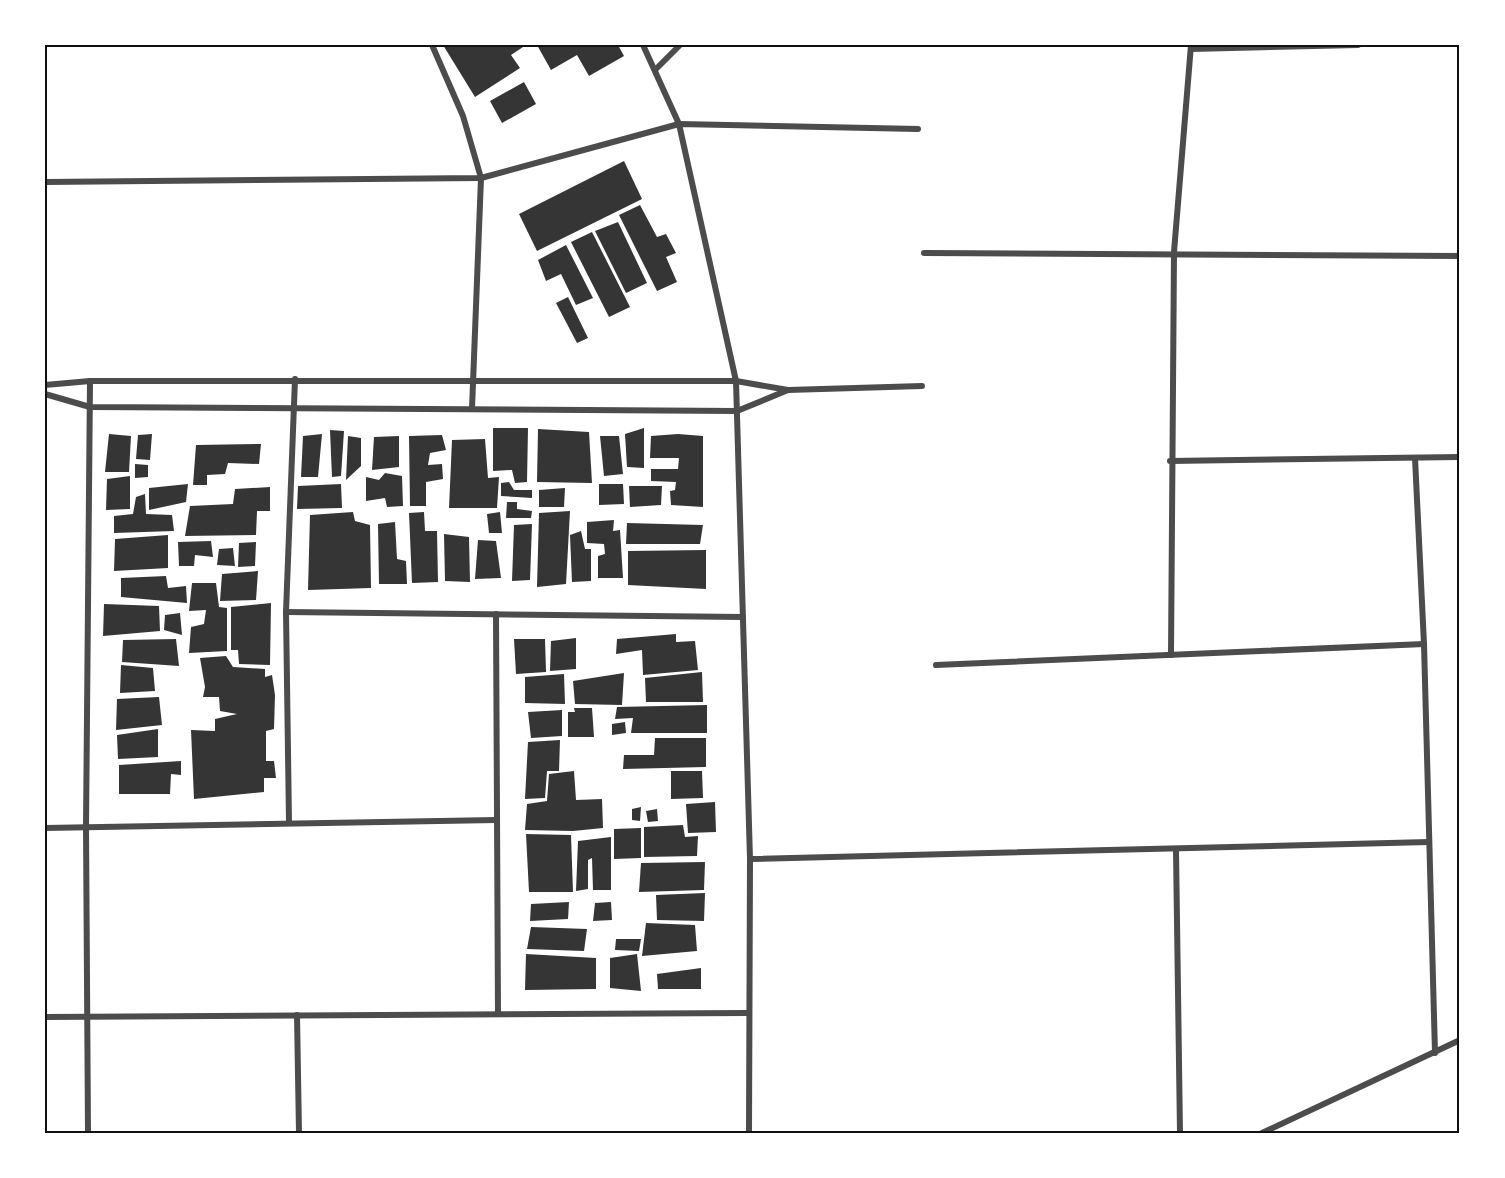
<svg xmlns="http://www.w3.org/2000/svg" width="1505" height="1178" font-family="Lora,serif">
  <rect width="100%" height="100%" fill="#fff"/>
  <g fill="#353535">
    <polygon points="443,45 526,45 511,55 520,68 475,97"/>
    <polygon points="537,45 618,45 624,56 589,76 577,55 551,70"/>
    <polygon points="524,82 536,104 502,123 490,101"/>
    <polygon points="624,161 642,199 537,251 519,214"/>
    <polygon points="640,205 657,237 666,234 676,253 666,257 677,282 657,291 619,215"/>
    <polygon points="618,222 647,283 626,293 595,231"/>
    <polygon points="592,232 630,307 609,317 571,242"/>
    <polygon points="566,245 593,298 576,305 561,274 546,281 538,260"/>
    <polygon points="568,297 588,338 577,343 556,303"/>
    <polygon points="493,428 528,428 527,482 515,483 512,470 493,471"/>
    <polygon points="644,428 644,468 627,467 625,434"/>
    <polygon points="538,429 589,432 592,483 537,482"/>
    <polygon points="330,430 344,431 341,476 332,477"/>
    <polygon points="109,434 131,436 129,472 105,472"/>
    <polygon points="152,434 150,460 136,459 138,435"/>
    <polygon points="322,434 318,477 301,477 303,436"/>
    <polygon points="678,434 703,436 703,507 671,505 670,491 675,490 676,482 651,481 651,469 678,469 679,458 650,458 651,436"/>
    <polygon points="442,435 446,450 430,453 428,465 442,464 443,479 426,482 426,506 410,506 409,436"/>
    <polygon points="348,436 361,438 361,466 346,480"/>
    <polygon points="399,436 399,467 372,470 374,437"/>
    <polygon points="600,436 619,436 623,474 604,476"/>
    <polygon points="485,439 488,478 499,477 497,508 449,508 452,440"/>
    <polygon points="261,444 259,464 228,463 225,474 207,475 207,485 193,485 196,445"/>
    <polygon points="135,464 148,465 148,477 135,478"/>
    <polygon points="385,473 402,476 403,506 387,507 385,498 366,501 366,477 379,480"/>
    <polygon points="130,476 130,509 106,510 107,479"/>
    <polygon points="509,482 514,490 532,490 532,498 501,496 501,483"/>
    <polygon points="188,484 186,502 149,510 149,488"/>
    <polygon points="341,484 342,508 297,509 298,486"/>
    <polygon points="599,484 623,484 624,504 599,505"/>
    <polygon points="629,486 662,486 661,505 630,507"/>
    <polygon points="270,487 270,511 257,511 256,535 185,536 190,506 233,504 235,489"/>
    <polygon points="565,488 564,507 539,507 539,490"/>
    <polygon points="145,494 146,514 172,515 174,531 114,533 114,516 133,514 136,497"/>
    <polygon points="507,502 517,502 517,509 532,511 531,518 506,518"/>
    <polygon points="570,511 566,584 537,587 539,513"/>
    <polygon points="353,512 355,521 370,525 371,588 308,590 310,515"/>
    <polygon points="424,512 425,531 437,531 438,582 412,583 409,513"/>
    <polygon points="500,512 502,533 489,533 487,514"/>
    <polygon points="614,520 613,531 620,530 623,578 598,578 598,556 605,554 604,544 587,543 587,522"/>
    <polygon points="395,522 397,559 406,561 407,584 379,584 378,524"/>
    <polygon points="627,523 703,525 700,544 626,544"/>
    <polygon points="532,524 530,580 512,581 514,525"/>
    <polygon points="581,531 585,549 591,549 591,581 572,582 570,535"/>
    <polygon points="444,534 469,537 470,582 445,581"/>
    <polygon points="168,535 168,568 114,571 115,539"/>
    <polygon points="478,540 496,541 501,578 475,579"/>
    <polygon points="211,541 213,557 195,555 194,566 179,566 178,542"/>
    <polygon points="256,542 255,566 238,567 239,543"/>
    <polygon points="233,548 235,566 217,565 219,549"/>
    <polygon points="706,550 706,589 628,585 628,551"/>
    <polygon points="258,571 256,600 220,601 222,574"/>
    <polygon points="166,576 168,588 186,586 187,603 121,597 121,578"/>
    <polygon points="192,583 216,583 219,607 227,608 227,651 189,653 191,627 204,624 206,610 189,611"/>
    <polygon points="271,603 270,665 239,664 238,650 231,650 231,607"/>
    <polygon points="104,604 159,606 160,631 103,636"/>
    <polygon points="180,613 182,635 164,630 165,615"/>
    <polygon points="676,634 676,642 695,641 698,670 643,675 642,650 616,654 617,639"/>
    <polygon points="576,638 576,669 550,671 551,641"/>
    <polygon points="176,639 179,666 122,662 123,640"/>
    <polygon points="514,639 545,639 546,672 516,674"/>
    <polygon points="226,656 233,667 265,669 265,677 272,675 275,695 274,729 266,731 266,761 274,761 276,778 264,778 264,792 194,799 191,730 215,731 215,719 237,714 220,711 219,697 203,697 205,687 200,658"/>
    <polygon points="121,665 153,668 155,691 120,693"/>
    <polygon points="702,672 703,702 646,702 645,678"/>
    <polygon points="624,673 622,705 575,704 573,681"/>
    <polygon points="564,674 565,704 525,703 525,677"/>
    <polygon points="159,697 162,725 116,730 117,699"/>
    <polygon points="707,705 707,733 631,733 633,718 615,719 617,707"/>
    <polygon points="574,708 592,708 594,737 568,737 568,712 575,712"/>
    <polygon points="562,710 562,736 531,738 528,712"/>
    <polygon points="625,722 626,733 612,735 612,724"/>
    <polygon points="158,729 158,757 118,759 117,735"/>
    <polygon points="655,738 706,738 706,767 623,769 624,755 654,755"/>
    <polygon points="560,740 559,771 547,771 545,798 525,799 528,742"/>
    <polygon points="181,761 181,775 171,774 170,794 119,794 119,765"/>
    <polygon points="574,771 576,800 602,799 603,828 573,831 525,830 527,804 547,801 549,774"/>
    <polygon points="671,771 702,771 703,798 671,799"/>
    <polygon points="715,802 716,832 688,833 686,804"/>
    <polygon points="641,807 640,821 632,820 632,809"/>
    <polygon points="657,809 658,821 648,822 646,811"/>
    <polygon points="683,825 685,837 698,836 697,856 644,857 644,827"/>
    <polygon points="641,828 641,858 614,859 614,829"/>
    <polygon points="526,834 571,835 573,892 529,892"/>
    <polygon points="611,837 611,890 593,890 592,858 588,860 588,889 576,891 578,841"/>
    <polygon points="705,862 704,890 639,892 641,863"/>
    <polygon points="705,893 704,921 657,920 656,895"/>
    <polygon points="569,902 568,919 530,921 531,904"/>
    <polygon points="611,902 612,920 593,921 595,903"/>
    <polygon points="646,923 695,925 697,951 642,956"/>
    <polygon points="531,927 587,929 584,951 527,949"/>
    <polygon points="616,939 641,939 639,951 615,950"/>
    <polygon points="526,954 596,958 596,989 525,990"/>
    <polygon points="637,954 641,991 610,988 610,958"/>
    <polygon points="701,968 701,989 658,989 657,974"/>
  </g>
  <g fill="none" stroke-linecap="round" stroke-linejoin="round">
    <g stroke="#4c4c4c" stroke-width="6">
      <polyline points="432,45 463,116 481,178 472,409"/>
      <polyline points="643,45 679,124 736,381 750,859 749,1133"/>
      <polyline points="1191,49 1358,45"/>
      <polyline points="656,69 680,45"/>
      <polyline points="45,182 481,178 679,124 918,129"/>
      <polyline points="924,253 1460,256"/>
      <polyline points="45,385 90,381 736,381 788,390 922,386"/>
      <polyline points="45,394 90,407 737,411 788,390"/>
      <polyline points="1415,458 1424,644 1435,1053"/>
      <polyline points="1170,461 1460,457"/>
      <polyline points="286,612 743,617"/>
      <polyline points="496,614 498,1013"/>
      <polyline points="1171,655 1174,252 1191,45"/>
      <polyline points="936,665 1424,644"/>
      <polyline points="289,822 286,612 295,379"/>
      <polyline points="45,828 496,820"/>
      <polyline points="1176,850 1180,1133"/>
      <polyline points="750,859 1429,842"/>
      <polyline points="297,1015 299,1133"/>
      <polyline points="45,1017 748,1013"/>
      <polyline points="88,1133 86,827 90,381"/>
      <polyline points="1262,1133 1460,1040"/>
    </g>
  </g>
  <rect width="1505" height="1178" fill="none" stroke="#ffffff" stroke-width="93"/>
  <rect x="46" y="46" width="1412" height="1086" fill="none" stroke="#111" stroke-width="2"/>
</svg>
